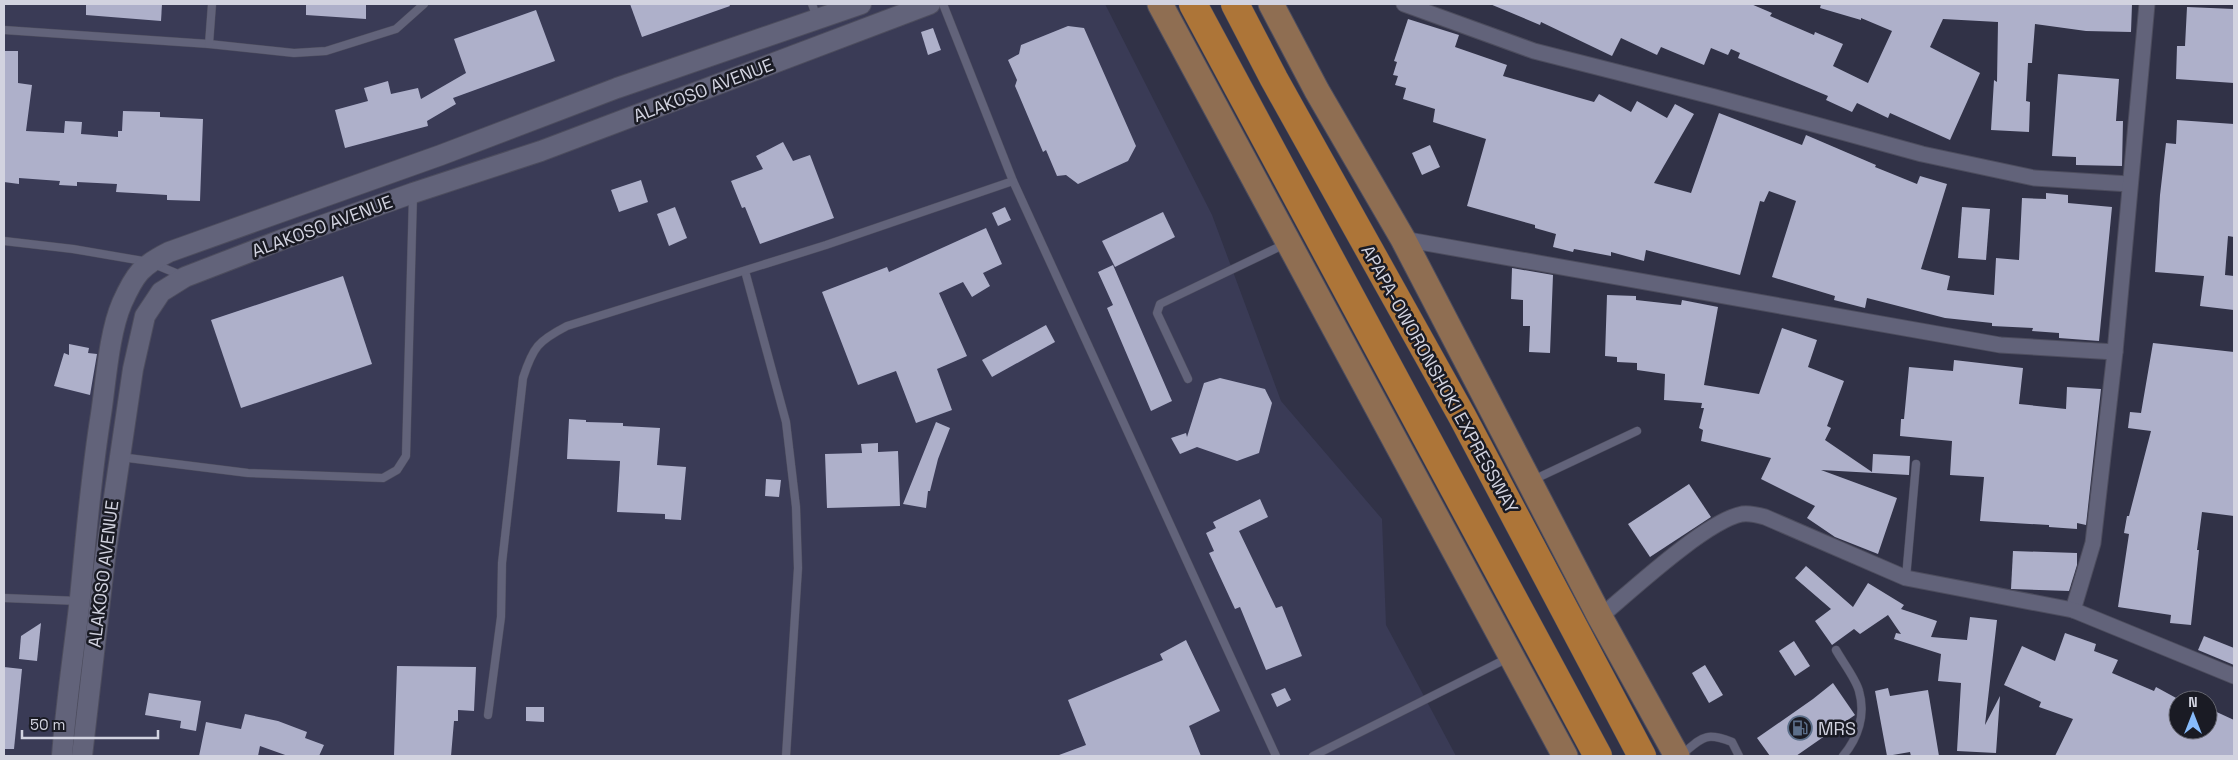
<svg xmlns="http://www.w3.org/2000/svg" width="2238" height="760" font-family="'Space Grotesk',sans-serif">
  <rect width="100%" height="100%" fill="#313247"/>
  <polygon fill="#3a3b56" points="4,4 1105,4 1212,215 1281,401 1382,519 1386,625 1456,756 4,756"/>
  <g fill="#aeb0ca">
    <polygon points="86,4 162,4 161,21 86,15"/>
    <polygon points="306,4 366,4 366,19 306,15"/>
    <polygon points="630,4 729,4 730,6 642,37"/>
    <polygon points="1490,4 1751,4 1772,13 1770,16 1814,35 1815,32 1843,44 1833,66 1868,83 1892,31 1861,18 1861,20 1820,8 1821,4 2132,4 2131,32 2086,31 2035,24 2032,63 2028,63 2026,101 2030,102 2029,132 1991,130 1994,80 1997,82 1998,22 1943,19 1930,47 1980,73 1950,140 1890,113 1888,118 1857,103 1852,112 1826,100 1828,96 1738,58 1740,53 1731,49 1728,55 1711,48 1704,65 1661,47 1657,55 1621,38 1612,56 1541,22 1540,25"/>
    <polygon points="2187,7 2234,9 2234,83 2176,79 2177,46 2185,46"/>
    <polygon points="536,10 555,61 453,98 456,104 427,121 428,126 345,148 335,110 368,101 364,88 388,81 391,94 418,88 421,99 466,73 454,39"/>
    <polygon points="1408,19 1459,35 1455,47 1507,65 1503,76 1594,102 1599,94 1631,112 1637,101 1667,118 1675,104 1694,114 1654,183 1691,193 1719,113 1802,145 1806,135 1876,165 1875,167 1917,184 1920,176 1947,184 1921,269 1950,276 1947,290 1994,295 1996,258 2019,260 2022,198 2046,199 2046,193 2068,195 2068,203 2112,207 2099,341 2059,338 2059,333 2032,331 2033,328 1992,326 1992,323 1945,318 1867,298 1865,308 1834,300 1835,296 1772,277 1796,201 1769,191 1764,202 1760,201 1740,275 1646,250 1644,261 1611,252 1611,256 1574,249 1573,252 1553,247 1556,234 1535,228 1535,225 1467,206 1486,139 1433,122 1435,109 1403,99 1406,88 1395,85 1398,76 1393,75 1397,62 1394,61"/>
    <polygon points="1068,26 1084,28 1136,146 1128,161 1078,184 1066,175 1057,176 1046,150 1043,152 1015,86 1017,80 1008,60 1019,54 1021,45"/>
    <polygon points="933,28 941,50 928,55 921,32"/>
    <polygon points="4,51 18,51 18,83 32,85 26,131 64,133 65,121 82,122 81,134 118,137 118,131 122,131 123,111 160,112 160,117 203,119 200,201 167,200 167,195 116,192 117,184 77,182 77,186 59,185 60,181 19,178 19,184 4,182"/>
    <polygon points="2058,74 2119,79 2116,121 2123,121 2122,166 2076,165 2076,157 2052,156"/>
    <polygon points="2177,120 2234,124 2234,237 2228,236 2225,275 2234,276 2234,310 2200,306 2204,276 2155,272 2160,195 2166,143 2176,144"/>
    <polygon points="783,142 793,161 810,155 834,218 760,244 745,207 742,208 731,181 763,169 756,156"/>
    <polygon points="1430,145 1440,167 1422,175 1412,153"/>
    <polygon points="641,180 648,202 619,212 611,190"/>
    <polygon points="675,207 687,238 669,246 657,214"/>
    <polygon points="1005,207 1011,220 998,226 992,213"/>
    <polygon points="1962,207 1990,209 1986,260 1958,258"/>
    <polygon points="1163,212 1175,237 1115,267 1102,241"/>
    <polygon points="986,228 1002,264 983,273 990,286 972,297 963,282 939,293 967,356 937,369 952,410 916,423 896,371 858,385 822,292 887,267 889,272"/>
    <polygon points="1113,265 1172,401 1151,411 1107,308 1113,305 1098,272"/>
    <polygon points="1512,268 1553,275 1550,353 1529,352 1530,326 1523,326 1523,300 1511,299"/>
    <polygon points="343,276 372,364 241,408 211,320"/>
    <polygon points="1607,295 1636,296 1636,300 1681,305 1682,300 1718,307 1704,385 1759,394 1782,328 1817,340 1808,367 1844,381 1827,426 1831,428 1825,440 1872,472 1873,454 1910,456 1909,475 1821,470 1897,498 1878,554 1835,537 1807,518 1815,506 1761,479 1771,458 1701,441 1703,430 1699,428 1704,408 1701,408 1702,403 1664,400 1665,374 1637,370 1637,363 1617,362 1617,357 1605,356"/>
    <polygon points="1046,325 1055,342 992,377 982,360"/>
    <polygon points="2153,343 2234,352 2234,516 2202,512 2197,550 2199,550 2191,625 2170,623 2171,615 2118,607 2129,534 2124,533 2127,516 2129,516 2151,431 2128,428 2130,412 2141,413"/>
    <polygon points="69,344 89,348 88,353 97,354 90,395 54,386 64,353 69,355"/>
    <polygon points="1954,360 2023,368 2019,404 2066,409 2067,387 2101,389 2086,525 2077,523 2077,529 2049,527 2049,525 1980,521 1984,477 1950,475 1952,441 1900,436 1901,419 1904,419 1909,367 1953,371"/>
    <polygon points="1220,378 1265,389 1272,403 1259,453 1237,461 1197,447 1180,454 1171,438 1186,433 1187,437 1204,383"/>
    <polygon points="569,419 586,420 586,422 623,423 623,426 660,428 657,465 686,467 681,520 665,519 665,514 617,512 620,461 567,459"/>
    <polygon points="936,422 950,428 938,459 930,491 928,491 926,508 903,504"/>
    <polygon points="878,443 878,452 898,451 900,506 827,508 825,454 862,453 861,444"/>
    <polygon points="766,479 781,480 779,497 765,496"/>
    <polygon points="1689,484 1711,517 1650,557 1628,524"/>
    <polygon points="1260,499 1268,517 1239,531 1276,608 1282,606 1302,656 1266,670 1240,607 1235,609 1209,553 1214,551 1206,533 1216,528 1213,522"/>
    <polygon points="2013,551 2077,553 2077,565 2069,591 2011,589"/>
    <polygon points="1806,566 1853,607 1868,583 1904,605 1901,609 1937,621 1931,637 1967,640 1970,617 1997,620 1985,725 2000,696 1996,753 1957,751 1961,683 1938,681 1941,654 1894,639 1896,633 1901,634 1888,615 1860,634 1854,629 1832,645 1815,621 1831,609 1795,578"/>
    <polygon points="41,623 37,661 19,659 21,636"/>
    <polygon points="2065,633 2096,644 2094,651 2118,660 2112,673 2154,691 2156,687 2178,699 2178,730 2208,730 2208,708 2234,720 2234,756 2055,756 2073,719 2039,707 2041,702 2004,685 2022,646 2055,661"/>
    <polygon points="2204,636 2234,648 2234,665 2198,650"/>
    <polygon points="1186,640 1220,711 1189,726 1201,756 1060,756 1059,755 1086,745 1068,700 1163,660 1160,654"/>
    <polygon points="1794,641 1810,666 1795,676 1779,651"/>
    <polygon points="1705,665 1723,695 1709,703 1692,673"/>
    <polygon points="397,666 476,667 474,711 458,710 458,721 454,721 451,756 394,756"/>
    <polygon points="4,667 22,669 14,749 4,749"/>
    <polygon points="1833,683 1855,715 1796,756 1770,756 1757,738 1813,699"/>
    <polygon points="1285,688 1291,700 1277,707 1271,694"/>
    <polygon points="1888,688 1890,696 1928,690 1939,756 1911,756 1910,752 1887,756 1875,691"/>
    <polygon points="149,693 201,701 196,731 180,728 181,721 145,715"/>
    <polygon points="526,707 544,707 544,722 526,721"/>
    <polygon points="245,714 278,721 307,732 305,738 324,745 319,756 288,756 260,746 258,756 199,756 206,722 241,729"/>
  </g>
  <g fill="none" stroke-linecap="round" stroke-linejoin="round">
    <g stroke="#4d4d5e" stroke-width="9">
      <g id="service">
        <polyline points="812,4 817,18"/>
        <polyline points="943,4 1013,181 1276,756"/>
        <polyline points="4,30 209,44 294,53 326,51 396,29 424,4"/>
        <polyline points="209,44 212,4"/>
        <polyline points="4,241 73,249 149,262 183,276"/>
        <polyline points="745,271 786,422 796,507 798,568 786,756"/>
        <polyline points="1188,379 1157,313 1160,304 1285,244"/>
        <polyline points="120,457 248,473 383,478 397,470 406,456 413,195"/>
        <polyline points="1533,480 1637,431"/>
        <polyline points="1906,578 1916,464"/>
        <polyline points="4,598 79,601"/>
        <path d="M1836,650C1842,661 1856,679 1859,691C1866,715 1858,738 1843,756"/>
        <path d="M488,715L501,617L502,563L523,378C533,347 538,341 567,326L826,245L1013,181"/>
        <polyline points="1313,756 1508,658"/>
        <path d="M1680,756C1702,738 1704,731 1732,742L1739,756"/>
      </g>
    </g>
    <g stroke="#4d4d5e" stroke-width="17">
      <g id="minor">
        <polyline points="1404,4 1534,51 1715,97 1922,154 2034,178 2129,184"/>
        <polyline points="1403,239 2000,345 2115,352"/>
        <polyline points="2073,610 2093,543 2115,352 2147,4"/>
        <path d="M1600,617C1631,591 1706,521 1742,514C1750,513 1758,515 1765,517L1906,578L2073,610L2234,676"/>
      </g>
    </g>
    <g stroke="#4d4d5e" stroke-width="22">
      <g id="tertiary">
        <path d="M62,756C66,703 74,651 80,598C86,537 91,475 101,414C106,381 109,333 122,303C135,274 141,266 169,252L441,155L617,88L861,4"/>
        <polyline points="82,756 105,558 133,369 145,316 161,292 185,277 281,240 413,193 541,151 930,4"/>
      </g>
    </g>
    <g stroke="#4d4d5e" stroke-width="27">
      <g id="primary">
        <polyline points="1160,4 1565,756"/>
        <polyline points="1271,4 1317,91 1403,239 1600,617 1677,756"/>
      </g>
    </g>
    <g stroke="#4d4d5e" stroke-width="29">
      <g id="motorway">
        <polyline points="1193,4 1598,756"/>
        <polyline points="1235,4 1274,79 1462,416 1642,756"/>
      </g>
    </g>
    <use href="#service" stroke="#62637a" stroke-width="8"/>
    <use href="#minor" stroke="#62637a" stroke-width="15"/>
    <use href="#tertiary" stroke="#62637a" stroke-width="20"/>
    <use href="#primary" stroke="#8f6e52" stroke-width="25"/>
    <use href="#motorway" stroke="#ad7538" stroke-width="28"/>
  </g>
  <defs>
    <g id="fuel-ring" transform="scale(1.25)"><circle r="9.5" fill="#1a1b24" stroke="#5c6f8a" stroke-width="1.5"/><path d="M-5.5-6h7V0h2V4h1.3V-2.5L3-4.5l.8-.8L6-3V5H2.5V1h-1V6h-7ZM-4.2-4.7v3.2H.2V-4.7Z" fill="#5c6f8a"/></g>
  </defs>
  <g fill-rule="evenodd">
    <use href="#fuel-ring" x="1800" y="728"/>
  </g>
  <g text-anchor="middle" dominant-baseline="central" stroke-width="5" stroke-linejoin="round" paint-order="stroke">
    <g font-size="18" fill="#d2d3e0" stroke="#1a1b24">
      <text transform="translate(703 90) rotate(-21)">ALAKOSO AVENUE</text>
      <text transform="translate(322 226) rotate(-20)">ALAKOSO AVENUE</text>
      <text transform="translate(1440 379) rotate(61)">APAPA-OWORONSHOKI EXPRESSWAY</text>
      <text transform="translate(103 574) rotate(-83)">ALAKOSO AVENUE</text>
    </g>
    <g font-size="18" fill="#d2d3e0" stroke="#1a1b24" text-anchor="start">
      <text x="1818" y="728">MRS</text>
    </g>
  </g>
  <rect width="2238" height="760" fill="none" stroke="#d2d3e0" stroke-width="10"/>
  <g transform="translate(2193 715)"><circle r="24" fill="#1a1b24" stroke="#64656f"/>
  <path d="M0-4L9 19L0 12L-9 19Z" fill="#87bbfb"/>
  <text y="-8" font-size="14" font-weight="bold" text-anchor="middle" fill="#d2d3e0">N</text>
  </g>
  <path d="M22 730v8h136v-8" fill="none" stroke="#d2d3e0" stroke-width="2.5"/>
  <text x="30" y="730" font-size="15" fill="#d2d3e0" stroke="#1a1b24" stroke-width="4" paint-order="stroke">50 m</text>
</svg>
